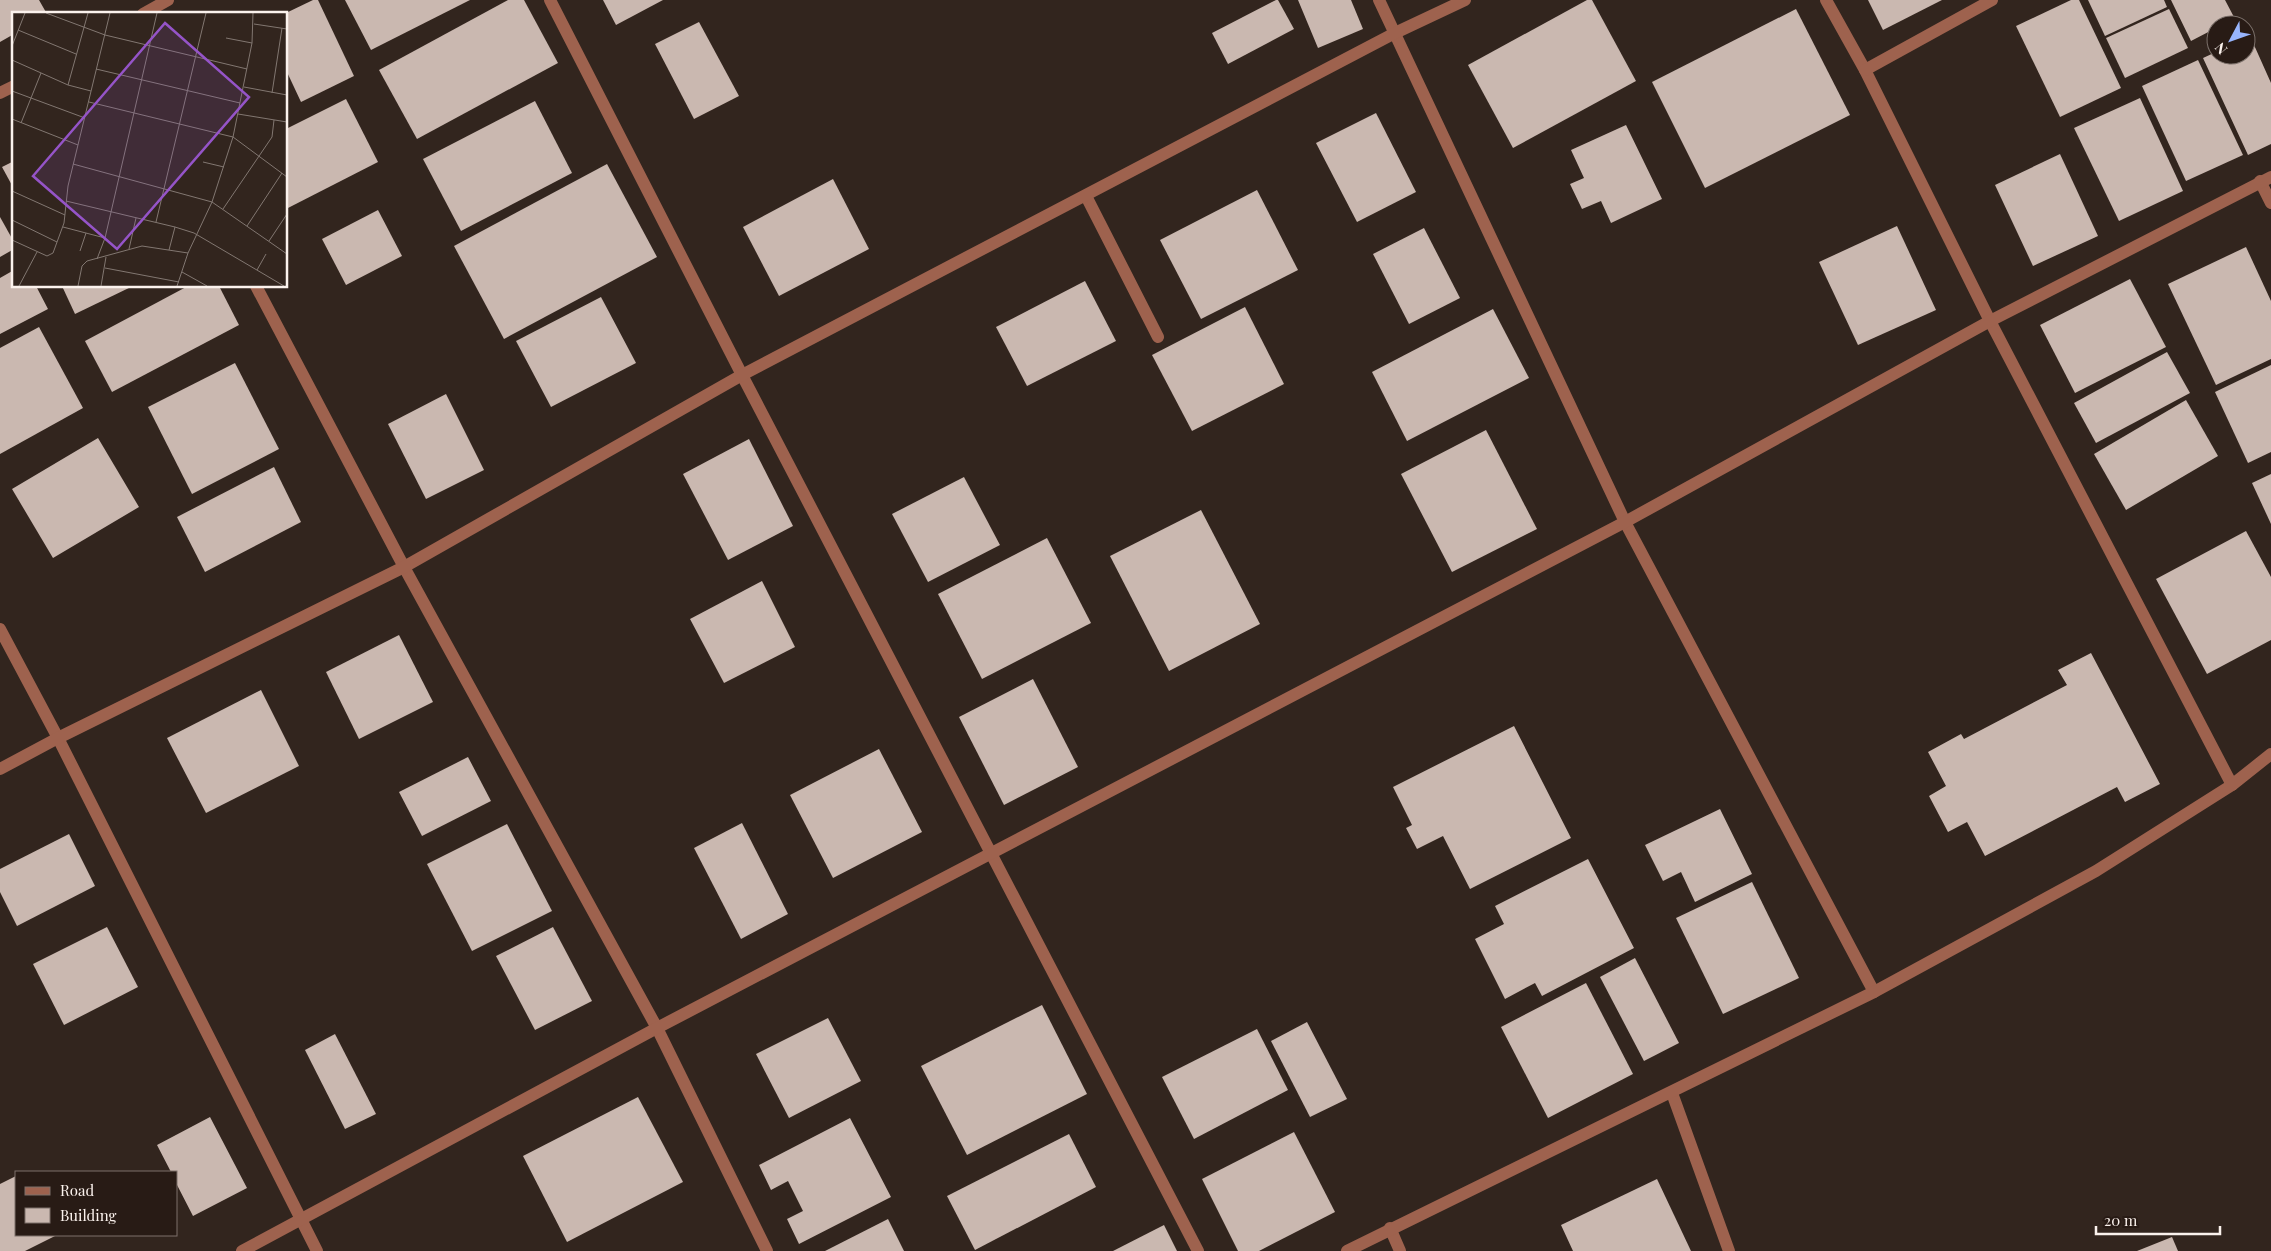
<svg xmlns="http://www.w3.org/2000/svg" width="2271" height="1251" font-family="'Playfair Display',serif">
  <rect width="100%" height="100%" fill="#32251e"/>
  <g fill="#cab8b0">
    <polygon points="0,0 39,0 47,14 14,14 14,34 0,42"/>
    <polygon points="313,0 318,0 354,76 301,102 286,70 286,13"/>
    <polygon points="345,0 470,0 371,50"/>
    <polygon points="508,0 524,0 558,63 417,139 379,70"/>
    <polygon points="603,0 663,0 616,25"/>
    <polygon points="1276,0 1278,0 1294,29 1228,64 1212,33"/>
    <polygon points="1298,0 1351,0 1363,29 1318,48"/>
    <polygon points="1587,0 1592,0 1636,81 1513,148 1468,65"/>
    <polygon points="1868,0 1942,0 1883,30"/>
    <polygon points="2071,0 2079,0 2121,88 2060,117 2016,26"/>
    <polygon points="2088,0 2164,0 2167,7 2105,36"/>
    <polygon points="2171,0 2225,0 2235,19 2223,25 2216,25 2216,28 2191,41"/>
    <polygon points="1796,9 1850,115 1705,188 1652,82"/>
    <polygon points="2169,9 2188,48 2125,78 2106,38"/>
    <polygon points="699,22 739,96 694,119 655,44"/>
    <polygon points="2250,36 2271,83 2271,144 2248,155 2203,58 2216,52 2216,55 2246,55 2246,38"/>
    <polygon points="2198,60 2243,155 2186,181 2142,86"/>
    <polygon points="2140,98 2183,191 2119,221 2074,128"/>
    <polygon points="346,99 378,162 286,209 286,129"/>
    <polygon points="535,101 572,173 461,231 423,159"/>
    <polygon points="1376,113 1416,192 1357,222 1316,143"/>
    <polygon points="1626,125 1662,199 1611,223 1601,201 1582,209 1570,184 1584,178 1571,150"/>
    <polygon points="2060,154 2098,236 2033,266 1995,185"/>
    <polygon points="14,161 14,189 2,167"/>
    <polygon points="607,164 657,257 504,339 454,246"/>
    <polygon points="833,179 869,249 779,296 743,227"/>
    <polygon points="1257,190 1298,270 1201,319 1160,240"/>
    <polygon points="378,210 402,256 346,285 322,239"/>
    <polygon points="0,217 14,242 14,249 0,257"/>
    <polygon points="1897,226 1936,310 1858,345 1819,262"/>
    <polygon points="1424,228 1460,298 1409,324 1373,254"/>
    <polygon points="2246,247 2271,301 2271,359 2216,385 2168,284"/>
    <polygon points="14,270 14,286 36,286 48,309 0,334 0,278"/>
    <polygon points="2130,279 2166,347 2075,393 2040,325"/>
    <polygon points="1085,281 1116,341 1027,386 996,327"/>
    <polygon points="62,286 133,286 75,314"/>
    <polygon points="188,286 219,286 239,325 112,392 85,341"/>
    <polygon points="601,297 636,363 551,407 516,341"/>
    <polygon points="1245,307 1284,384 1192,431 1152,355"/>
    <polygon points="1493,309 1529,378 1407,441 1372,372"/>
    <polygon points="39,327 83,408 0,454 0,348"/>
    <polygon points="2167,352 2190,393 2096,443 2074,403"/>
    <polygon points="235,363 279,449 192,494 148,407"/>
    <polygon points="2271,365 2271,452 2248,463 2215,392"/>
    <polygon points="446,394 484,470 426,499 388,424"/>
    <polygon points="2186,400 2218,456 2126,510 2094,454"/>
    <polygon points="1486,430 1537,529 1452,572 1401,474"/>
    <polygon points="98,438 139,507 53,558 12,489"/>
    <polygon points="749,439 793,526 728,560 683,474"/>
    <polygon points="274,467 301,522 205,572 177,517"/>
    <polygon points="2271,474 2271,524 2252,483"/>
    <polygon points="964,477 1000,545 928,582 892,514"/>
    <polygon points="1201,510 1260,624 1169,671 1110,556"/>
    <polygon points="2246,531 2271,577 2271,640 2207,674 2156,579"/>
    <polygon points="1047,538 1091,623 982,679 938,594"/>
    <polygon points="762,581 795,647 724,683 690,619"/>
    <polygon points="399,635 433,702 359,739 326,672"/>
    <polygon points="2091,653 2160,784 2125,802 2117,787 1985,856 1967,822 1948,832 1929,796 1946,786 1928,752 1961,734 1964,739 2067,685 2058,670"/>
    <polygon points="1033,679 1078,767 1004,805 959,717"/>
    <polygon points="261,690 299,766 206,813 167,738"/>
    <polygon points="1514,726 1571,838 1470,889 1443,836 1417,849 1406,828 1412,825 1393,787"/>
    <polygon points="879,749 922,832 833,878 790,795"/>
    <polygon points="468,757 491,801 422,836 399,792"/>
    <polygon points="1720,809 1752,874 1695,902 1681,872 1663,881 1645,845"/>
    <polygon points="742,823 788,914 741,939 694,848"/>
    <polygon points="507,824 552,911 472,951 427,864"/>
    <polygon points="69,834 95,886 17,926 0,892 0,869"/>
    <polygon points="1588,859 1634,948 1542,996 1535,983 1505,999 1475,939 1504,924 1495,906"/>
    <polygon points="1752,882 1799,978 1723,1014 1676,918"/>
    <polygon points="107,927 138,987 64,1025 33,964"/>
    <polygon points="553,927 592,1001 535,1030 496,956"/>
    <polygon points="1635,958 1679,1043 1644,1061 1600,977"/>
    <polygon points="1586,983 1633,1074 1548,1118 1501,1027"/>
    <polygon points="1042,1005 1087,1094 967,1155 921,1066"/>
    <polygon points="828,1018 861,1081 789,1118 756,1054"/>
    <polygon points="1307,1022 1347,1099 1310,1117 1271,1041"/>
    <polygon points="1257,1029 1288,1090 1194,1139 1162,1077"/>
    <polygon points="335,1034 376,1114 345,1129 305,1050"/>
    <polygon points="638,1097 683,1182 567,1242 523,1156"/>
    <polygon points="210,1117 247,1188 193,1216 176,1183 176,1172 171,1172 157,1145"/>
    <polygon points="850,1118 891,1197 799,1244 787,1219 803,1211 788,1181 771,1190 759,1165"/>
    <polygon points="1294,1132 1335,1212 1259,1251 1238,1251 1202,1179"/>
    <polygon points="1069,1134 1096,1187 975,1250 947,1196"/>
    <polygon points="16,1176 16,1235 57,1235 25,1251 0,1251 0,1184"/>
    <polygon points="1657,1179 1691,1251 1573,1251 1561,1225"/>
    <polygon points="888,1219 904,1251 825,1251"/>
    <polygon points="1164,1225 1177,1251 1113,1251"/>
    <polygon points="2172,1237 2178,1251 2137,1251"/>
  </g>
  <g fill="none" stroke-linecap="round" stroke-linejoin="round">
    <g stroke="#9e624e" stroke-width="12">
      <polyline points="550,0 742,375 1198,1251"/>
      <polyline points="1379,0 1625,522 1874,992"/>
      <polyline points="1826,0 1865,70 1990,321 2232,785"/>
      <polyline points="1865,70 1992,0"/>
      <polyline points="2260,181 2271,203"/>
      <polyline points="1086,196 1158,337"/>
      <polyline points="256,286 404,567 657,1028 767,1251"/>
      <polyline points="0,629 58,738 317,1251"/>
      <polyline points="0,769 58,738 404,567 742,375 1395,33 1465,0"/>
      <polyline points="1672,1093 1729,1251"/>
      <polyline points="1390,1228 1400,1251"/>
      <polyline points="242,1251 657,1028 1625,522 1990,321 2271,177"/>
      <polyline points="1347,1251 1874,992 2096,871 2232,785 2271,754"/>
    </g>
    <g stroke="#9e624e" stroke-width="12">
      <polyline points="143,14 168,0"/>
      <polyline points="0,93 14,86"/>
    </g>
  </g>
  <g transform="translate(12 12)">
    <rect width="275" height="275" fill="#32251e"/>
    <path fill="none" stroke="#827771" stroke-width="1" d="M34,1L93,23L235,57M242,12L275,17M6,18L64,42M214,26L240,31M0,34L13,1M0,48L56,73L79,79M84,57L228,91M56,73L76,1M232,75L275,83M0,79L73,106M260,81L270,16M77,90L221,125L275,165M226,102L275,110M0,107L66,133M9,111L29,61M191,150L212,155M61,152L200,190L275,242M0,179L53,203M54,189L163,215L157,238M211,197L260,125L262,108M0,208L45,230M144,210L194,1M235,214L270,161M51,215L93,226M163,215L182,221L272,274M0,228L35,244L41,241L52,211L56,174L98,1M257,229L275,202M117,237L124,206M68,239L74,221M85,247L93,226L145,1M93,256L167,270M245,258L254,242M170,260L195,274M7,274L25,240M66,274L70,254L75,249L130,234L176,241M89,274L94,245M165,274L176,241L200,190L221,125L240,31L241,1"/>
    <path fill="#9554c8" fill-opacity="0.15" stroke="#9554c8" stroke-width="2.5" d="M153,11L237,85L105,237L21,164Z"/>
    <rect width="275" height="275" fill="none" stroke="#fbf2ed" stroke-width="2.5"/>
  </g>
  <rect x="15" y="1171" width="162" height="65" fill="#281b15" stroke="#7c716b"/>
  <rect x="25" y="1187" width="25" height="8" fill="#9e624e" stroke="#7c716b"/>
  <text x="60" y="1196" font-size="15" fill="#fbf2ed">Road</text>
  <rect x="25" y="1208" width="25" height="15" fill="#cab8b0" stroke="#7c716b"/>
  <text x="60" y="1221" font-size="15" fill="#fbf2ed">Building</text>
  <g transform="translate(2231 40) rotate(229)"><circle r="24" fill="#281b15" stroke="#7c716b"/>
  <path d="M0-4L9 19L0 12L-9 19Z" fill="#98b5fd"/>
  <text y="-8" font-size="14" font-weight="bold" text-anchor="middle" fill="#fbf2ed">N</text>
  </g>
  <path d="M2096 1226v8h124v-8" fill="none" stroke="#fbf2ed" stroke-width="2.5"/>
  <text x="2104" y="1226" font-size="15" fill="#fbf2ed" stroke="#281b15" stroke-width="4" paint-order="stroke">20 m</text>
</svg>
